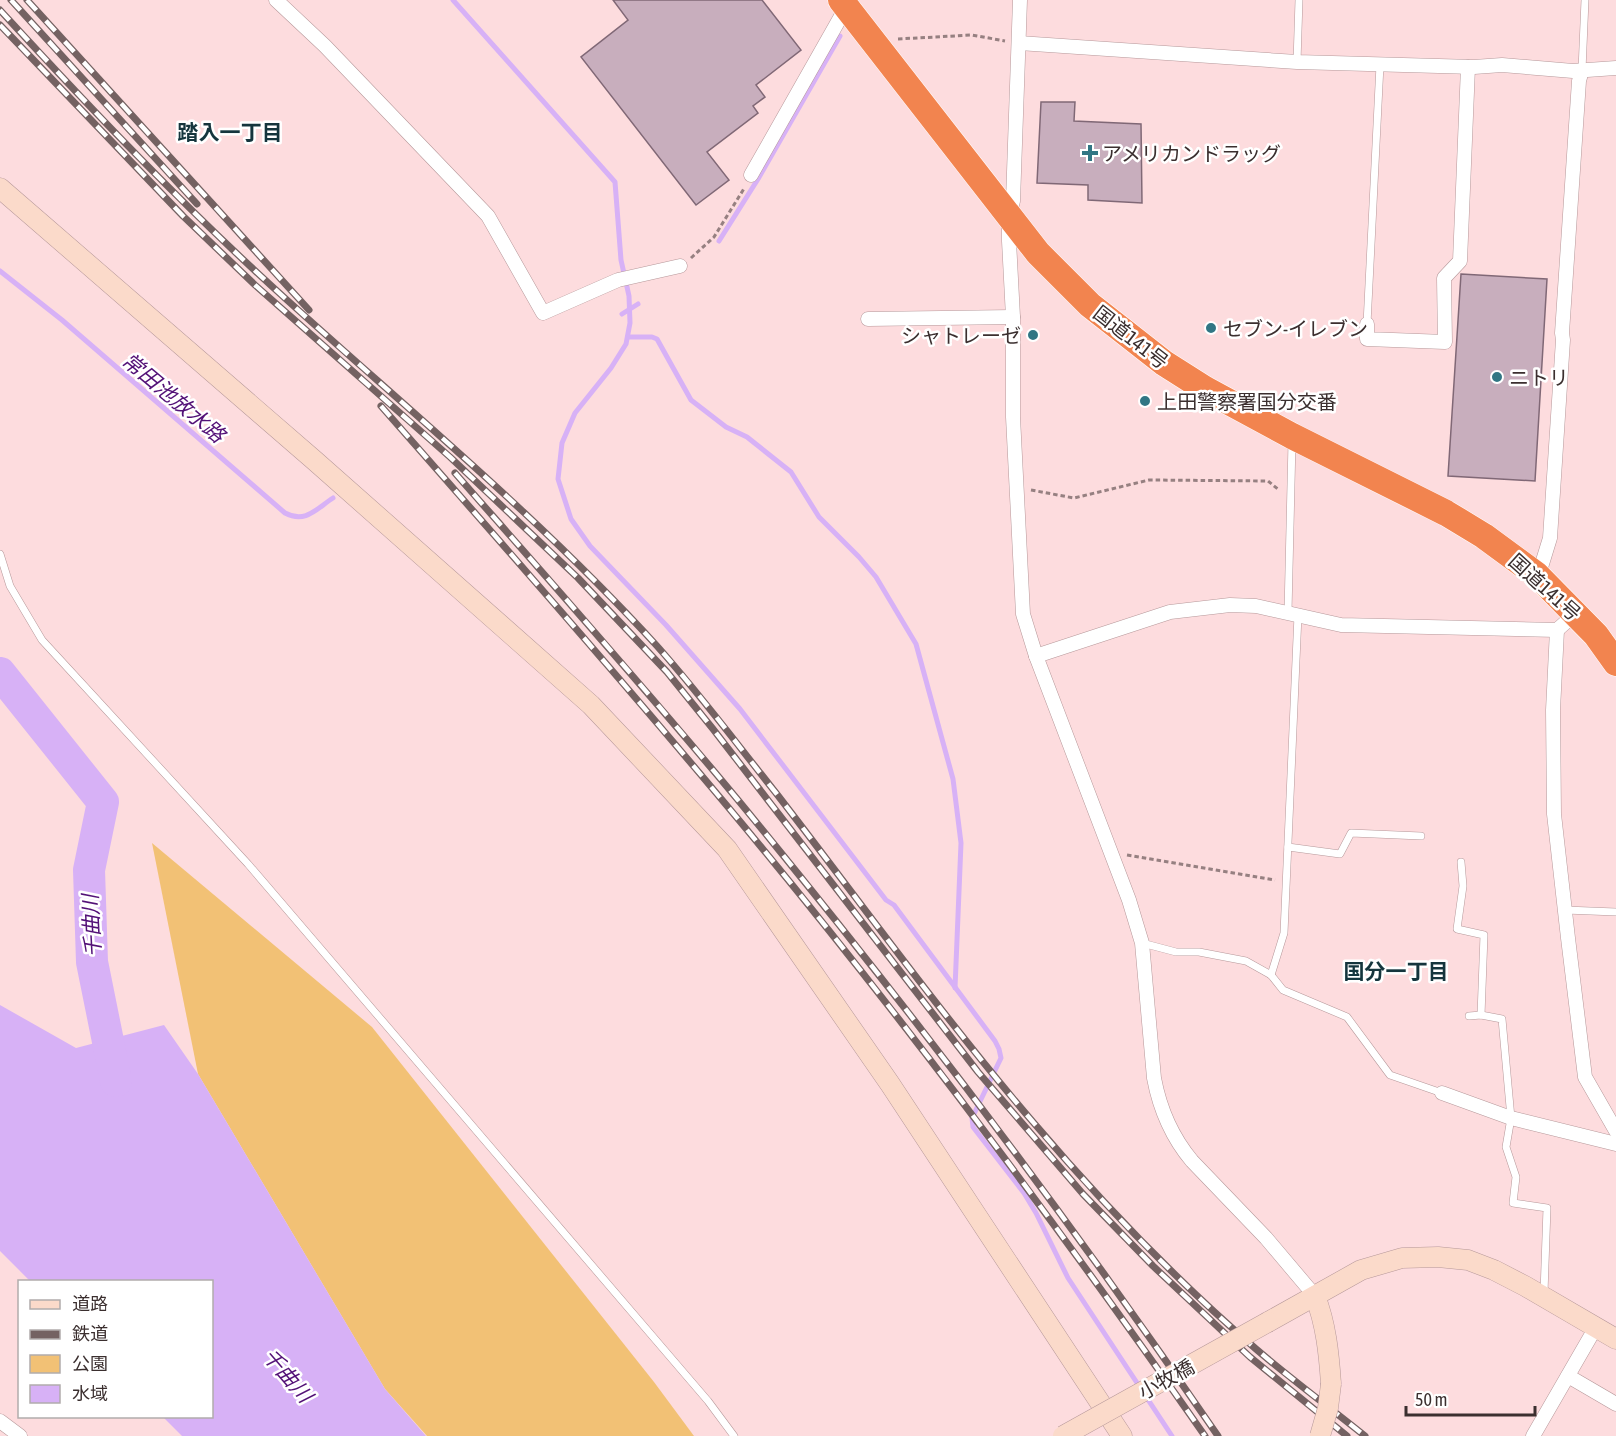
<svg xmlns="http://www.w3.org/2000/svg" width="1616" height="1436" font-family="'Asap Condensed','Noto Sans JP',sans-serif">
  <rect width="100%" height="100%" fill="#fddcde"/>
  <polygon fill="#f2c175" points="152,843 372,1027 654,1382 694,1436 427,1436 385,1389 198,1074"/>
  <polygon fill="#d7b1f6" points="0,1005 76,1048 164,1025 198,1074 385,1389 426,1436 182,1436 163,1417 212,1416 212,1282 30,1281 0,1251"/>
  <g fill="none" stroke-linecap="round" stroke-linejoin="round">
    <g stroke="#d7b1f6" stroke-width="5">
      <polyline points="453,0 615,182 621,260 629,296 630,323 626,344 611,368 575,413 562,443 558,479 571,519 590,546 666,625 740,709 886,900 894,905 995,1041 999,1049 1001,1058 972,1118 973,1127 1024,1193 1036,1213 1068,1278 1172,1436"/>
      <polyline points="719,241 758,179 840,36"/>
      <path d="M0,271L62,320L285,513C306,524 317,508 333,498"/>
      <polyline points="622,314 638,304"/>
      <polyline points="628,337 652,337 657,339 691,400 726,427 747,437 791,472 819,517 859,557 876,577 916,644 953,779 961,843 955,988"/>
    </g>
    <polyline stroke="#d7b1f6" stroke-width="32" points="0,673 103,802 89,870 92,962 116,1081"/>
  </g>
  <g fill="#c8aebd" stroke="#806876" stroke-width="1.5">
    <polygon points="613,0 762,0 801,50 756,85 765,97 753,106 758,113 707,152 729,180 696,205 581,57 628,20"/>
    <polygon points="1041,102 1075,102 1074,121 1141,124 1142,203 1088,200 1088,185 1037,183"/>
    <polygon points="1461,274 1547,279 1535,481 1448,476"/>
  </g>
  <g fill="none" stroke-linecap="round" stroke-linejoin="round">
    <g stroke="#b6989a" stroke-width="8">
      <g id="lane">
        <polyline points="1297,62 1299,0"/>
        <polyline points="1582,70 1585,0"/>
        <polyline points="1367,324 1380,65"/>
        <polyline points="0,554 10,586 42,640 248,864 708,1401 734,1436"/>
        <polyline points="1288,612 1292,442"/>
        <polyline points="1288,847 1340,854 1351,833 1421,836"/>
        <polyline points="1461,862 1463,886 1457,929 1484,935 1481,1015"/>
        <polyline points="1565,910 1616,912"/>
        <polyline points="1142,943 1176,952 1199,952 1246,961 1271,975 1283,990 1347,1017 1390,1075 1442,1093"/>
        <polyline points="1271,975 1284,933 1298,615"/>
        <polyline points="1469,1016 1481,1015 1502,1019 1511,1118 1506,1147 1516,1177 1513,1203 1547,1208 1544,1293"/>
      </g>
    </g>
    <g stroke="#b6989a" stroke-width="15">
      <g id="street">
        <polyline points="276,0 325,46 488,216 543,313 618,280 680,266"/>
        <path d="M1020,0L1013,201L1009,215V241L1013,317V417L1023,614L1036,656L1129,900L1142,943L1154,1078C1160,1110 1171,1136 1192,1161L1266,1238L1315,1296"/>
        <polyline points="1019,43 1297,62 1474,67 1502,65 1573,71 1616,68"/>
        <polyline points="751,175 848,4"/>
        <polyline points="868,319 1013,317"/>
        <polyline points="1367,324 1367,339 1445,342 1444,278 1460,261 1468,67"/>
        <polyline points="1537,575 1542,564 1550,538 1563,340 1562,333 1579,81 1582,70"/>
        <polyline points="1557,630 1553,710 1554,814 1568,938 1585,1077 1616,1131"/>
        <polyline points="1036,656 1170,612 1230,605 1256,606 1341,625 1557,630 1575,614"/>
        <polyline points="1442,1093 1511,1118 1616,1144"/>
        <polyline points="1568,1376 1616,1404"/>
        <polyline points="0,1421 20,1436"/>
        <polyline points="1533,1436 1596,1327"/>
      </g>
    </g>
    <g stroke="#b6989a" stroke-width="21">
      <g id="secondary">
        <polyline points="0,188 314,460 591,705 727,849 890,1084 1122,1436"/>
        <path d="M1315,1296C1326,1324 1329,1354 1331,1384"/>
        <polyline points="1268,1322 1361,1270 1402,1258 1438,1257 1468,1260 1494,1270 1525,1286 1616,1339"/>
      </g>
    </g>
    <g stroke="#fff" stroke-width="27">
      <polyline id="highway" points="841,0 1038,253 1090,305 1164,363 1205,389 1292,436 1446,513 1484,536 1537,575 1596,635 1616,663"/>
    </g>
    <g stroke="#968081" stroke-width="3" stroke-dasharray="4.5 3" stroke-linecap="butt">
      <polyline points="898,39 972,35 1005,41"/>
      <polyline points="691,258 714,237 745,187"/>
      <polyline points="1031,490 1074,498 1149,480 1268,481 1279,490"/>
      <polyline points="1127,855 1275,880"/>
    </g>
    <use href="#lane" stroke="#fff" stroke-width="7"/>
    <use href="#street" stroke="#fff" stroke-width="14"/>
    <use href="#secondary" stroke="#fbdaca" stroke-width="20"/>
    <use href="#highway" stroke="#f2844f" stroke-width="26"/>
    <g stroke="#746262" stroke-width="7">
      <g id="rail">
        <polyline points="11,0 197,204"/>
        <polyline points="27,0 309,310"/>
        <path d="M0,10C92,110 186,209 287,300C412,413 543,521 657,646C699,693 737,744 776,793C861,903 943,1017 1033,1122C1102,1203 1176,1280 1256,1349C1291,1379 1329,1407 1365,1436"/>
        <polyline points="0,25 183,216 255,285 450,457 578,578 667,672 713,729 978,1072 1083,1194 1153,1266 1250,1357 1347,1436"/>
        <path d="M381,406C498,539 615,672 728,807C897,1009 1054,1220 1205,1436"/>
        <path d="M455,473C550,581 646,689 738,800C907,1005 1068,1217 1218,1436"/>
      </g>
    </g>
    <use href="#rail" stroke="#fff" stroke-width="4.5" stroke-dasharray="14" stroke-linecap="butt"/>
    <g stroke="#b6989a" stroke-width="21" stroke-linecap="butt">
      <g id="secondary-bridge">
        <polyline points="1063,1436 1268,1322"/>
        <polyline points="1320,1436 1328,1408 1331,1384"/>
      </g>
    </g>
    <use href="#secondary-bridge" stroke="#fbdaca" stroke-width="20"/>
  </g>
  <g fill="#317684" stroke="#fff" stroke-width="2">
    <path d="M1087 144h6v6h6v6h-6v6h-6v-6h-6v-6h6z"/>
    <circle cx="1211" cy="328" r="6"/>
    <circle cx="1033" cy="335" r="6"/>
    <circle cx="1497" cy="377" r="6"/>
    <circle cx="1145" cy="401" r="6"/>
  </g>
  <g text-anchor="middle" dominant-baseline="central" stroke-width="5" stroke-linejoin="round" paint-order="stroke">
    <g font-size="20" fill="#3b2f2f" stroke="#fff" text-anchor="start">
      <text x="1102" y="153">アメリカンドラッグ</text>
      <text x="1223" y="328">セブン-イレブン</text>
      <text x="1021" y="335" text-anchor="end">シャトレーゼ</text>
      <text x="1509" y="377">ニトリ</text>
      <text x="1157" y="401">上田警察署国分交番</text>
    </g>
    <g font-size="20" fill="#3b2f2f" stroke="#fff">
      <text transform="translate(1131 337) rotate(38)">国道141号</text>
      <text transform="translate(1545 587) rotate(42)">国道141号</text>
      <text transform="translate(1166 1379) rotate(-29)">小牧橋</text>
    </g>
    <g font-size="21" font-weight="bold" fill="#15353d" stroke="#fff">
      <text x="230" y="132">踏入一丁目</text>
      <text x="1396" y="971">国分一丁目</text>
    </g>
    <g font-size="21" font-style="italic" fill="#531177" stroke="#fff">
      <text transform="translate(174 397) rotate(40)">常田池放水路</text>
      <text transform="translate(91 926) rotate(-93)">千曲川</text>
      <text transform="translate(288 1375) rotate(49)">千曲川</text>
    </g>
  </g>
  <rect x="18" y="1280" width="195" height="138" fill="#ffffff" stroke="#b1acac" stroke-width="1.5"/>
  <rect x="30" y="1300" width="30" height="9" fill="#fbdaca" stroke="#b1acac" stroke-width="1.5"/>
  <text x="72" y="1310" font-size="18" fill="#3b2f2f">道路</text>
  <rect x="30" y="1330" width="30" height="9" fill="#746262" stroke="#b1acac" stroke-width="1.5"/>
  <text x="72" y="1340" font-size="18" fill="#3b2f2f">鉄道</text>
  <rect x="30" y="1355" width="30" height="18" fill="#f2c175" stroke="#b1acac" stroke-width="1.5"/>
  <text x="72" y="1370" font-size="18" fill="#3b2f2f">公園</text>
  <rect x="30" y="1385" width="30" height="18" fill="#d7b1f6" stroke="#b1acac" stroke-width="1.5"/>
  <text x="72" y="1400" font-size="18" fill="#3b2f2f">水域</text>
  <path d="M1406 1406v9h129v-9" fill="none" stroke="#3b2f2f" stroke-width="3"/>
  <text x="1415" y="1406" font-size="18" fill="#3b2f2f" stroke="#ffffff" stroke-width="4.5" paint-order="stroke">50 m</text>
</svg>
